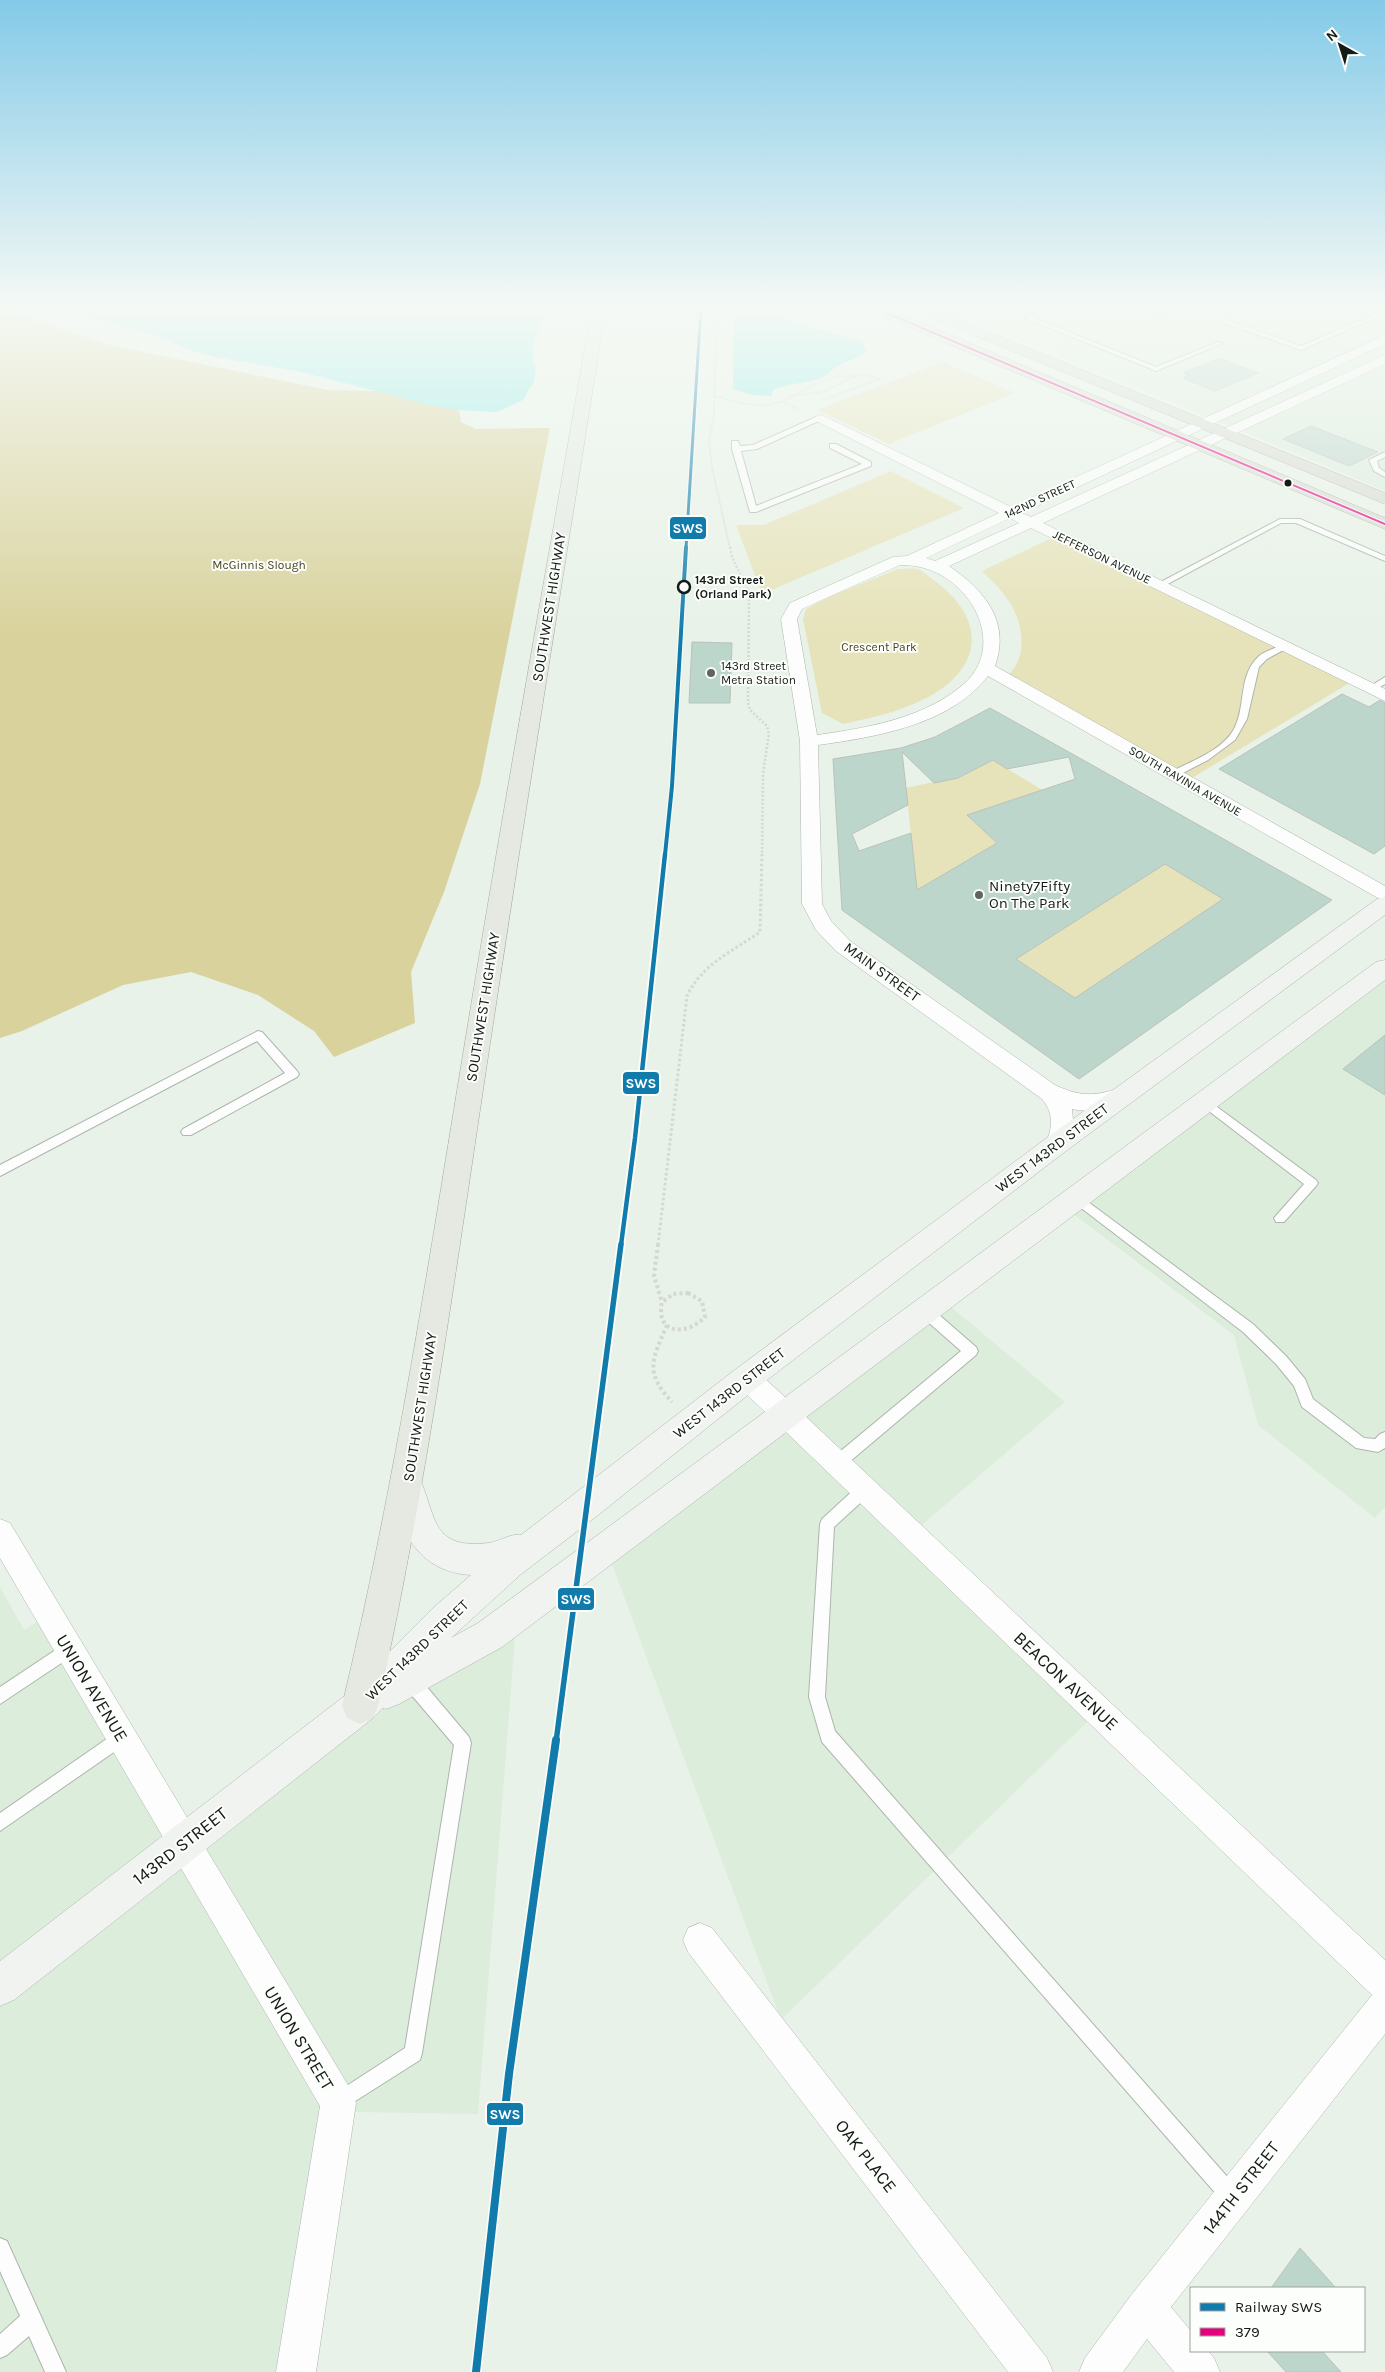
<svg xmlns="http://www.w3.org/2000/svg" width="1385" height="2372" font-family="Karla,sans-serif">
  <rect width="100%" height="100%" fill="#e8f2e8"/>
  <g fill="#dceddc">
    <polygon points="937,306 1385,306 1385,491 1329,467"/>
    <polygon points="1385,972 1385,1507 1375,1518 1258,1425 1234,1335 1068,1210"/>
    <polygon points="945,1302 1065,1402 915,1531 792,1416"/>
    <polygon points="785,1422 1094,1715 781,2020 609,1556"/>
    <polygon points="0,1587 24,1630 43,1618 176,1844 0,1981"/>
    <polygon points="516,1624 478,2114 354,2112 195,1848 366,1713"/>
    <polygon points="181,1856 330,2107 291,2372 67,2372 38,2308 0,2341 0,1994"/>
    <polygon points="29,2329 47,2372 0,2372 0,2355"/>
  </g>
  <g fill="#e6e3ba">
    <polygon points="943,362 1015,393 889,444 817,410"/>
    <polygon points="891,471 964,508 762,594 736,525 764,525"/>
    <path d="M1056,536L1351,682L1192,778L1008,675C1029,657 1023,621 1008,600C1001,589 991,580 982,571Z"/>
    <path d="M898,569C904,569 912,568 917,569C923,571 931,578 936,582C967,604 987,642 957,675C930,705 881,716 843,724L822,713L803,619L806,609L829,597Z"/>
    <polygon points="993,760 1065,804 917,890 906,788 965,775"/>
    <polygon points="1165,864 1223,899 1075,998 1016,959"/>
  </g>
  <polygon fill="#d9d29c" points="0,308 110,345 328,390 378,391 459,410 461,422 476,429 550,428 480,784 444,892 411,972 415,1023 334,1057 314,1031 258,995 191,972 123,985 22,1031 0,1038"/>
  <g fill="#8eece7">
    <path d="M58,306H548C541,322 526,353 536,368L534,381L523,400L497,412L459,410L434,406L297,371L214,357L192,351L155,335L119,326Z"/>
    <path d="M734,306H774L783,311V318L797,324L862,341L866,352C857,360 847,360 838,366C831,370 827,376 819,379C804,384 788,383 773,390L771,396L752,395L733,389Z"/>
  </g>
  <g fill="#bdd6cb" stroke="#b9c2bc" fill-rule="evenodd">
    <polygon points="1220,358 1258,373 1215,391 1183,378 1189,375 1183,373"/>
    <polygon points="1311,426 1378,452 1349,466 1283,439"/>
    <polygon points="692,642 732,643 730,703 689,703"/>
    <polygon points="1342,694 1369,707 1380,700 1385,703 1385,846 1374,854 1219,769"/>
    <path d="M990,708L1076,756L1332,900L1079,1079L842,910L833,759L901,748L935,737ZM902,752L934,783L958,778L993,760L1007,769L1069,757L1075,779L967,815L997,843L917,890L911,833L859,851L852,834L908,805ZM1165,864L1223,899L1075,998L1016,959Z"/>
    <polygon points="1385,1035 1385,1095 1343,1069"/>
    <polygon points="1300,2248 1336,2288 1271,2288"/>
    <polygon points="1267,2351 1322,2351 1341,2372 1286,2372"/>
  </g>
  <g fill="none" stroke-linecap="round" stroke-linejoin="round">
    <g stroke="#adb5ad" stroke-width="2">
      <g id="lane">
        <polygon points="1053,306 1062,306 1034,318 1156,367 1218,342 1223,343 1156,371 1025,318"/>
        <polygon points="1196,306 1193,308 1301,346 1385,310 1385,314 1301,350 1187,310 1160,320 1155,319 1185,307"/>
        <polygon points="816,417 823,419 757,449 741,451 756,506 862,464 830,448 830,444 836,444 871,462 871,466 756,512 750,512 732,449 732,441 738,441 740,446 753,445"/>
        <polygon points="1385,452 1385,457 1377,461 1379,468 1385,472 1385,477 1374,471 1369,460"/>
        <polygon points="1280,519 1300,519 1385,556 1385,561 1296,523 1281,523 1162,587 1155,585"/>
        <path d="M1282,645L1289,647L1267,659L1259,667L1247,719L1235,740L1208,760L1177,776H1171V772C1191,761 1222,751 1234,729C1246,707 1238,676 1258,657C1264,651 1274,649 1282,645Z"/>
        <polygon points="1385,677 1385,684 1373,691 1366,689"/>
        <polygon points="258,1031 262,1032 297,1071 299,1074 297,1077 191,1135 183,1135 181,1132 183,1129 285,1073 257,1041 0,1176 0,1165"/>
        <polygon points="1205,1098 1316,1180 1318,1183 1316,1186 1284,1222 1276,1222 1274,1218 1304,1184 1201,1105 1199,1102 1201,1099"/>
        <polygon points="1076,1193 1253,1324 1286,1356 1305,1379 1313,1399 1364,1438 1375,1439 1380,1434 1385,1432 1385,1448 1378,1452 1356,1448 1302,1407 1294,1386 1276,1364 1243,1332 1072,1201 1070,1198 1072,1195"/>
        <polygon points="925,1306 930,1307 976,1347 978,1351 976,1355 841,1469 836,1470 831,1469 829,1464 831,1459 961,1351 920,1315 918,1311 920,1307"/>
        <polygon points="864,1483 869,1485 871,1490 869,1495 834,1527 825,1697 835,1731 1238,2189 1241,2196 1238,2203 1231,2206 1224,2203 822,1742 809,1697 820,1524 822,1519 859,1485"/>
        <polygon points="69,1641 75,1644 77,1649 75,1654 0,1704 0,1687"/>
        <polygon points="409,1671 415,1673 469,1737 471,1743 422,2053 420,2060 338,2112 331,2110 329,2103 331,2096 405,2048 454,1745 403,1685 401,1679 403,1673"/>
        <polygon points="121,1729 127,1731 129,1737 127,1743 0,1831 0,1813"/>
        <polygon points="0,2238 7,2241 66,2372 45,2372 29,2336 7,2355 0,2358 0,2334 20,2316 0,2271"/>
      </g>
    </g>
    <g stroke="#adb5ad" stroke-width="1">
      <g id="street">
        <path d="M1385,335V344L1022,513L1031,517L1385,355V364L1043,523L1385,689V701L1031,528L949,566C984,590 1011,621 995,666L1385,886V900L1378,898L988,676C950,725 876,737 818,745L822,904L831,921L850,941L1055,1085C1072,1093 1086,1097 1106,1092C1116,1090 1122,1085 1133,1088L1136,1094L1133,1100C1114,1107 1093,1114 1072,1109L1074,1130L1065,1150L1057,1153L1049,1150L1045,1144C1053,1128 1054,1113 1042,1099L836,951L816,930L802,904L800,741L781,619L790,603L893,557L907,556L999,513L812,419L819,415L824,416L1011,507ZM1010,518L1019,523L935,561L926,558ZM900,565C913,565 925,567 937,573C977,592 1002,647 966,682C927,718 867,728 817,735L797,619L802,609Z"/>
        <polygon points="747,1367 756,1370 1385,1960 1385,2034 1171,2307 1191,2331 1191,2351 1208,2351 1214,2358 1220,2372 1174,2372 1147,2339 1123,2372 1079,2372 1085,2358 1132,2294 1372,1995 738,1386 734,1378 738,1370"/>
        <polygon points="0,1519 10,1523 351,2090 356,2103 316,2372 276,2372 320,2106 0,1558"/>
        <polygon points="700,1923 712,1928 1047,2358 1053,2372 1008,2372 688,1952 683,1940 688,1928"/>
      </g>
    </g>
    <g stroke="#adb5ad" stroke-width="1">
      <path id="secondary" d="M1385,897V915L1066,1151L758,1387L597,1516L520,1575L451,1638L478,1623L1376,962L1385,960V980L502,1647L399,1704L386,1709L383,1708L373,1718L14,2000L0,2006V1961L347,1694L433,1608L471,1575C430,1573 406,1546 397,1508C393,1495 390,1487 396,1475L407,1471L418,1475C437,1514 429,1550 488,1543C499,1542 511,1533 521,1535L736,1369L1048,1137L1377,899Z"/>
    </g>
    <g stroke="#a2a99c" stroke-width="1">
      <path id="primary" d="M592,306H606C568,545 529,785 493,1024C458,1252 428,1481 378,1706L373,1718L360,1724L347,1718L342,1706C396,1481 430,1253 468,1024C507,785 551,545 592,306Z"/>
    </g>
    <g stroke="#a2a99c" stroke-width="1">
      <g id="highway">
        <polygon points="863,306 882,306 1385,518 1385,529 865,309"/>
        <polygon points="932,309 1385,493 1385,504 927,316 925,313 927,310"/>
      </g>
    </g>
    <g stroke="#d4d7d4" stroke-width="2" stroke-dasharray="1 1" stroke-linecap="butt">
      <polyline points="716,306 714,414 709,440 712,468 730,548"/>
      <polyline points="840,306 850,311"/>
      <polyline points="798,395 823,392 855,376"/>
      <polyline points="714,396 744,404 767,405 784,401 815,384 834,377 866,375 879,379 823,400"/>
      <polyline points="783,402 798,409"/>
    </g>
    <polyline stroke="#d4d7d4" stroke-width="2.5" stroke-dasharray="2 2" stroke-linecap="butt" points="730,547 732,557 749,593 748,702 750,710 767,726 769,734 763,773 762,855"/>
    <path stroke="#d4d7d4" stroke-width="3" stroke-dasharray="2.5 2.5" stroke-linecap="butt" d="M658,1245L687,996C702,964 733,951 760,932L762,854"/>
    <g stroke="#d4d7d4" stroke-width="4" stroke-dasharray="3 3" stroke-linecap="butt">
      <polyline points="658,1244 654,1276 662,1302"/>
      <path d="M688,1293L702,1301L705,1317C687,1336 655,1335 662,1302L673,1294Z"/>
      <path d="M667,1325C652,1360 644,1372 672,1402"/>
    </g>
    <use href="#lane" fill="#fcfdfc" fill-rule="evenodd"/>
    <use href="#street" fill="#fcfdfc" fill-rule="evenodd"/>
    <use href="#secondary" fill="#f0f3ef" fill-rule="evenodd"/>
    <use href="#primary" fill="#e5e9e2" fill-rule="evenodd"/>
    <use href="#highway" fill="#d8dcd1" fill-rule="evenodd"/>
    <g stroke="#fbfefb" stroke-width="4">
      <polyline id="bus-1" points="870,306 1385,524"/>
    </g>
    <use href="#bus-1" stroke="#e5007d" stroke-width="2"/>
    <g stroke="#fbfefb" stroke-width="5">
      <polyline id="rail-1-far4" points="686,548 701,306"/>
    </g>
    <g stroke="#fbfefb" stroke-width="6">
      <polyline id="rail-1-far3" points="665,855 672,786 686,547"/>
    </g>
    <g stroke="#fbfefb" stroke-width="8">
      <polyline id="rail-1-far2" points="621,1245 635,1138 665,854"/>
    </g>
    <g stroke="#fbfefb" stroke-width="9">
      <polyline id="rail-1-far1" points="556,1742 621,1244"/>
    </g>
    <g stroke="#fbfefb" stroke-width="11">
      <polyline id="rail-1" points="476,2372 509,2074 556,1740"/>
    </g>
    <use href="#rail-1-far4" stroke="#117bac" stroke-width="3"/>
    <use href="#rail-1-far3" stroke="#117bac" stroke-width="4"/>
    <use href="#rail-1-far2" stroke="#117bac" stroke-width="4.5"/>
    <use href="#rail-1-far1" stroke="#117bac" stroke-width="5.5"/>
    <use href="#rail-1" stroke="#117bac" stroke-width="8"/>
  </g>
  <linearGradient id="sky" x2="0" y2="1"><stop stop-color="#84cae8"/><stop offset="0.48" stop-color="#f5f9f5"/><stop offset="1" stop-color="#f5f9f5" stop-opacity="0"/></linearGradient>
  <rect width="1385" height="638" fill="url(#sky)"/>
  <circle fill="#141a14" stroke="#fbfefb" stroke-width="2" cx="1288" cy="483" r="4.5"/>
  <circle fill="#fbfefb" stroke="#141a14" stroke-width="2.5" cx="684" cy="587" r="6"/>
  <g fill="#5e665e" stroke="#fbfefb" stroke-width="2">
    <circle cx="711" cy="673" r="5"/>
    <circle cx="979" cy="895" r="5"/>
  </g>
  <g text-anchor="middle" dominant-baseline="central" stroke-width="4" stroke-linejoin="round" paint-order="stroke">
    <g font-size="12" fill="#141a14" stroke="#fbfefb">
      <text transform="translate(1040 499) rotate(-25)">142ND STREET</text>
      <text transform="translate(1102 557) rotate(26)">JEFFERSON AVENUE</text>
      <text transform="translate(1185 781) rotate(30)">SOUTH RAVINIA AVENUE</text>
    </g>
    <g font-size="12" fill="#4b421b" stroke="#fbfefb">
      <text x="259" y="565">McGinnis Slough</text>
      <text x="879" y="647">Crescent Park</text>
    </g>
    <g font-size="12" font-weight="bold" fill="#141a14" stroke="#fbfefb" text-anchor="start">
      <text x="695" y="580">143rd Street<tspan x="695" dy="14">(Orland Park)</tspan></text>
    </g>
    <g font-size="12" fill="#141a14" stroke="#fbfefb" text-anchor="start">
      <text x="721" y="666">143rd Street<tspan x="721" dy="14">Metra Station</tspan></text>
    </g>
    <g font-size="15" fill="#141a14" stroke="#fbfefb">
      <text transform="translate(549 607) rotate(-81)">SOUTHWEST HIGHWAY</text>
      <text transform="translate(882 972) rotate(36)">MAIN STREET</text>
      <text transform="translate(483 1007) rotate(-81)">SOUTHWEST HIGHWAY</text>
      <text transform="translate(1052 1148) rotate(-37)">WEST 143RD STREET</text>
      <text transform="translate(729 1393) rotate(-38)">WEST 143RD STREET</text>
      <text transform="translate(420 1407) rotate(-81)">SOUTHWEST HIGHWAY</text>
      <text transform="translate(417 1650) rotate(-44)">WEST 143RD STREET</text>
    </g>
    <g font-size="15" fill="#141a14" stroke="#fbfefb" text-anchor="start">
      <text x="989" y="886">Ninety7Fifty<tspan x="989" dy="17">On The Park</tspan></text>
    </g>
    <g font-size="18" fill="#141a14" stroke="#fbfefb">
      <text transform="translate(1066 1681) rotate(43)">BEACON AVENUE</text>
      <text transform="translate(92 1688) rotate(59)">UNION AVENUE</text>
      <text transform="translate(180 1846) rotate(-38)">143RD STREET</text>
      <text transform="translate(299 2038) rotate(59)">UNION STREET</text>
      <text transform="translate(866 2156) rotate(52)">OAK PLACE</text>
      <text transform="translate(1241 2188) rotate(-52)">144TH STREET</text>
    </g>
  </g>
  <g stroke="#fbfefb" stroke-width="2">
    <rect x="669" y="516" width="38" height="24" rx="5" fill="#117bac"/>
    <rect x="622" y="1071" width="38" height="24" rx="5" fill="#117bac"/>
    <rect x="557" y="1587" width="38" height="24" rx="5" fill="#117bac"/>
    <rect x="486" y="2102" width="38" height="24" rx="5" fill="#117bac"/>
  </g>
  <g font-size="14" text-anchor="middle" font-weight="bold" fill="#fff">
    <text x="688" y="533">SWS</text>
    <text x="641" y="1088">SWS</text>
    <text x="576" y="1604">SWS</text>
    <text x="505" y="2119">SWS</text>
  </g>
  <rect x="1190" y="2287" width="175" height="65" fill="#fbfefb" stroke="#9fa39f"/>
  <rect x="1200" y="2303" width="25" height="8" fill="#117bac" stroke="#9fa39f"/>
  <text x="1235" y="2312" font-size="15" fill="#141a14">Railway SWS</text>
  <rect x="1200" y="2328" width="25" height="8" fill="#e5007d" stroke="#9fa39f"/>
  <text x="1235" y="2337" font-size="15" fill="#141a14">379</text>
  <g transform="translate(1340 45) rotate(321)" stroke="#fbfefb" stroke-width="4" paint-order="stroke">
  <path d="M0-4L9 19L0 12L-9 19Z" fill="#141a14"/>
  <text y="-8" font-size="14" font-weight="bold" text-anchor="middle" fill="#141a14">N</text>
  </g>
</svg>
